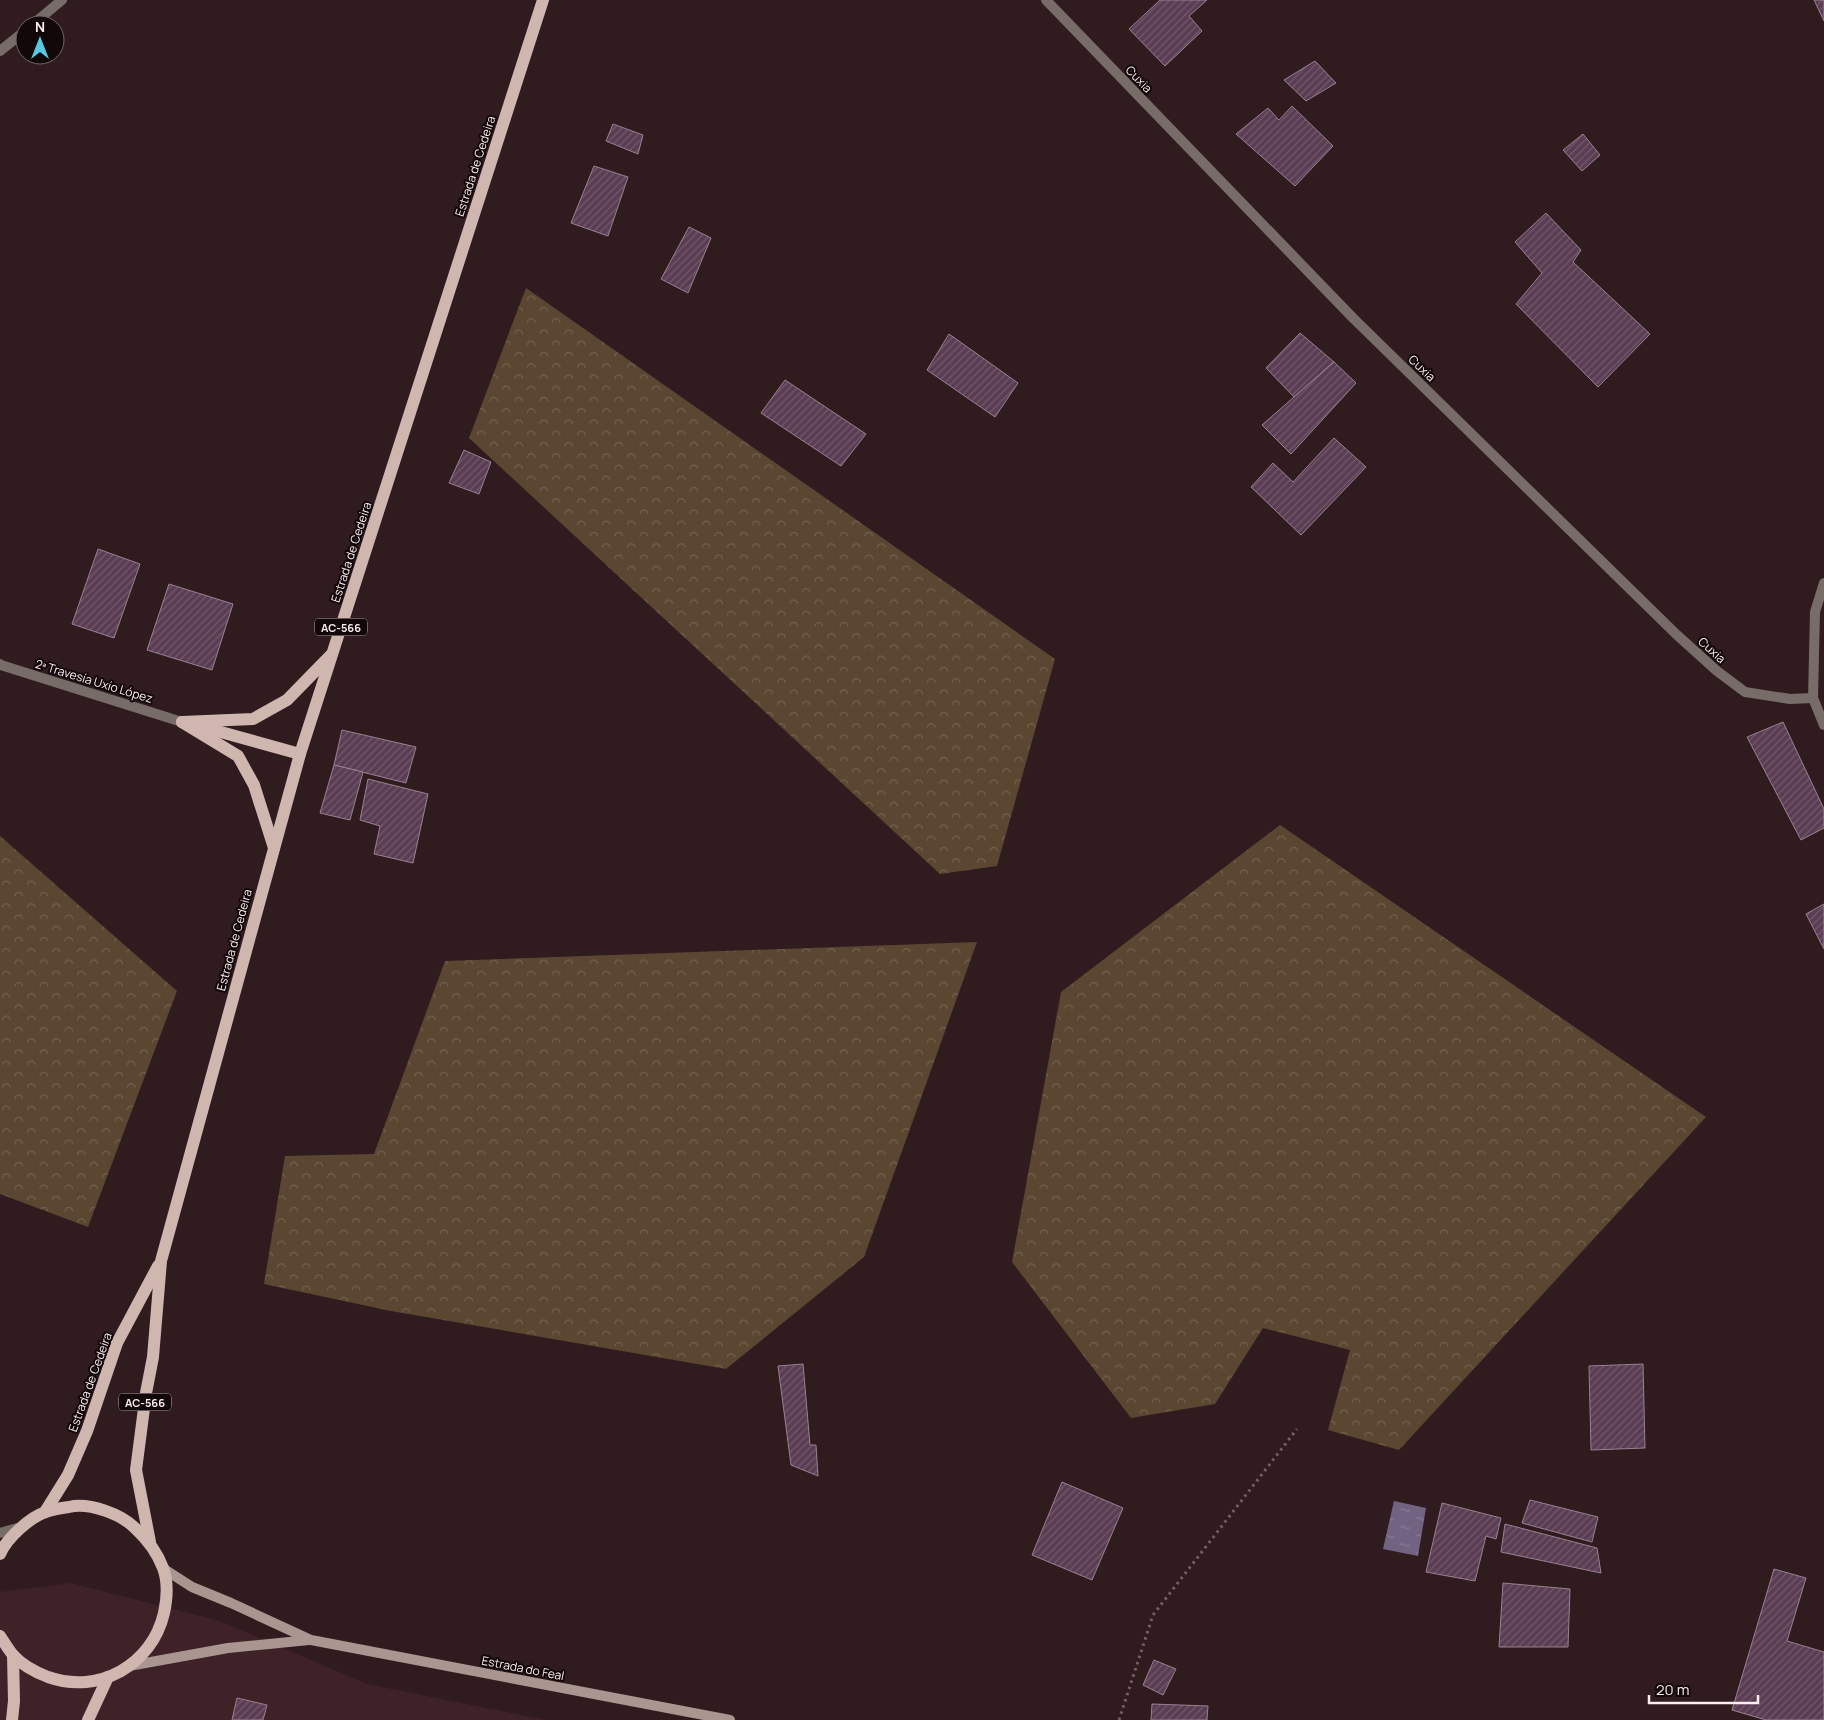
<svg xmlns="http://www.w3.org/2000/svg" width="1824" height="1720" font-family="Manrope,sans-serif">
  <defs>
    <pattern id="forest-crowns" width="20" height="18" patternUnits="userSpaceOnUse" patternTransform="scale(1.25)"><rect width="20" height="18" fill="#5a4631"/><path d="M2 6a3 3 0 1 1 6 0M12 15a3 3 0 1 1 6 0" fill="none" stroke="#73614f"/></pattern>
    <pattern id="water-ripples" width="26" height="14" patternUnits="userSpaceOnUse" patternTransform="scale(1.25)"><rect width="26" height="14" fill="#736383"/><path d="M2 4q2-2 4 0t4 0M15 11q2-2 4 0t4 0" fill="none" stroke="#887a95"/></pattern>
    <pattern id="building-hatch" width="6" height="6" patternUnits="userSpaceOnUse" patternTransform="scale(1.25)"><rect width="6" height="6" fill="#5a3d52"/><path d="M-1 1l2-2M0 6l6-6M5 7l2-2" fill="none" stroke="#73596b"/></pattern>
  </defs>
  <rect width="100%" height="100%" fill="#301b1f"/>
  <polygon fill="#3f2228" points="71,1583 220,1621 367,1684 546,1720 0,1720 0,1592"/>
  <g fill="url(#forest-crowns)">
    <polygon points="526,288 1055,659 997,866 940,874 469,438"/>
    <polygon points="1280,825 1706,1117 1399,1450 1328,1430 1350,1350 1263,1328 1215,1404 1131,1418 1012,1262 1061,992"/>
    <polygon points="0,836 177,991 88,1227 0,1194"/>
    <polygon points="977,942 864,1257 726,1369 391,1311 264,1284 285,1156 374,1154 445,961"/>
  </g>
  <polygon fill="url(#water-ripples)" points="1394,1501 1426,1508 1418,1556 1383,1549"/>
  <g fill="url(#building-hatch)" stroke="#998292">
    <polygon points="1160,0 1207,0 1189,16 1202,31 1165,66 1129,29"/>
    <polygon points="1814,0 1824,0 1824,21"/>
    <polygon points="1315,61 1336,83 1306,101 1284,80"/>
    <polygon points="1292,106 1333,146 1295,186 1236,134 1268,108 1279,120"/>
    <polygon points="613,124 643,135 638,154 606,141"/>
    <polygon points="1583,134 1600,155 1582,171 1563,150"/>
    <polygon points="594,166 628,177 608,236 571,223"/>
    <polygon points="1546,213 1581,250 1573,262 1650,334 1598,387 1516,304 1542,273 1515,242"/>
    <polygon points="689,227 711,238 688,293 661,279"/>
    <polygon points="1300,333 1334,362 1294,397 1266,368"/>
    <polygon points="949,334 1018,383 995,417 927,370"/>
    <polygon points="1334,362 1356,383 1291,454 1262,425"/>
    <polygon points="785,380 866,434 841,466 761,413"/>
    <polygon points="1334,438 1366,467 1301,535 1251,487 1273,463 1293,482"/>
    <polygon points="464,450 491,462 479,494 449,483"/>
    <polygon points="98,549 140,564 114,638 72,624"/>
    <polygon points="169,584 233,604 212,670 147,650"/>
    <polygon points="1783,722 1824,809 1824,828 1801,840 1747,737"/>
    <polygon points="342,730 416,747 406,783 334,765"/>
    <polygon points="334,765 363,772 350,820 320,813"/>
    <polygon points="368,779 428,794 413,863 374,854 380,826 360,820"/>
    <polygon points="1824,904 1824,949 1806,914"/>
    <polygon points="803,1364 810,1445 816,1445 818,1476 791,1465 778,1366"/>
    <polygon points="1643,1364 1645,1448 1591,1450 1589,1366"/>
    <polygon points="1062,1482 1123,1508 1092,1580 1032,1555"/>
    <polygon points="1530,1500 1598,1517 1592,1542 1522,1523"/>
    <polygon points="1442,1503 1501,1518 1496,1539 1486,1536 1475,1581 1426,1572"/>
    <polygon points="1505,1524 1597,1548 1601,1573 1501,1552"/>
    <polygon points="1774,1569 1806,1578 1787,1641 1824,1652 1824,1720 1766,1720 1732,1710"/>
    <polygon points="1503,1583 1570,1589 1568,1647 1499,1647"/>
    <polygon points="1154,1660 1176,1669 1163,1695 1143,1685"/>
    <polygon points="237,1698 267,1705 263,1720 232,1720"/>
    <polygon points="1152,1704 1208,1706 1207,1720 1151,1720"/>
  </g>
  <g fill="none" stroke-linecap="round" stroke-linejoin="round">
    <polyline stroke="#746164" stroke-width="3" stroke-dasharray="2.5 4" stroke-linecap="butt" points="1119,1720 1153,1615 1297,1429"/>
    <g stroke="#786c69" stroke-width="10">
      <polyline points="1046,0 1353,318 1677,635 1717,671 1745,692 1790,699 1813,698"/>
      <polyline points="32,25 62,0"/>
      <polyline points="0,51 25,31"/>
      <polyline points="1824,583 1815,612 1813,698 1824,725"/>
      <polyline points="0,664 1,665 182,722"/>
      <polyline points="0,1533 21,1527"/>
    </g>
    <g stroke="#a99691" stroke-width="10">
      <polyline points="164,1569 192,1587 231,1603 311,1640 730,1720"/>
      <polyline points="129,1666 228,1648 309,1640"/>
    </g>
    <g stroke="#cfb7b0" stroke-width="12">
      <polyline points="182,722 253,719 287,700 331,655"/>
      <polyline points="182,722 238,756 254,785 274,848"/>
      <polyline points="199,726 300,754"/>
      <polyline points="45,1512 68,1475 87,1431 117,1343 158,1266"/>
      <polyline points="150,1542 136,1470 146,1393 153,1357 161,1261 300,754 543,0"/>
      <path d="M0,1554C7,1538 30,1517 46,1512C54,1509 61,1508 69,1507C89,1502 121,1514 135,1528C147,1539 157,1552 163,1568C168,1581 167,1599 164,1613C152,1665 99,1695 48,1677C35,1672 22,1665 13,1655C8,1649 4,1642 0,1636"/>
      <polyline points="12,1720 14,1701 13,1655"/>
      <polyline points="88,1720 108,1677"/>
    </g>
  </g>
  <g text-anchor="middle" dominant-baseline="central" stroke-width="4" stroke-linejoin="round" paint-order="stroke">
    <g fill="#12080a" stroke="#b6a8aa" stroke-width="1">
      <rect x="315" y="618.5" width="52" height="17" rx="4"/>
      <rect x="119" y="1393.5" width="52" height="17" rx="4"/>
    </g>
    <g font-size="11" font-weight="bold" fill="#fdedef">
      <text x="341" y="627">AC-566</text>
      <text x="145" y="1402">AC-566</text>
    </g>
    <g font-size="12" fill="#fdedef" stroke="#12080a">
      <text transform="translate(1139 79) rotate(46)">Cuxia</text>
      <text transform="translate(475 166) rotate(-72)">Estrada de Cedeira</text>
      <text transform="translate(1422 368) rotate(44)">Cuxia</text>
      <text transform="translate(351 552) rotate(-72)">Estrada de Cedeira</text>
      <text transform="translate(1712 650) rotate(42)">Cuxia</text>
      <text transform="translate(94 681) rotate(17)">2ª Travesía Uxío López</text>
      <text transform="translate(234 940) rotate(-75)">Estrada de Cedeira</text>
      <text transform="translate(90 1382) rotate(-70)">Estrada de Cedeira</text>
      <text transform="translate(523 1668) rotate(11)">Estrada do Feal</text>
    </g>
  </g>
  <g transform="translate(40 40)"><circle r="24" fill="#12080a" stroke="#706466"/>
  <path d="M0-4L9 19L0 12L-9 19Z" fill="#59c8e5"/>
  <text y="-8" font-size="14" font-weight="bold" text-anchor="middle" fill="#fdedef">N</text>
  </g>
  <path d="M1649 1695v8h109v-8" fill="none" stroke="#fdedef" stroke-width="2.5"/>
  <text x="1656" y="1695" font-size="15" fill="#fdedef" stroke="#12080a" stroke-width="4" paint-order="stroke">20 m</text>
</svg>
